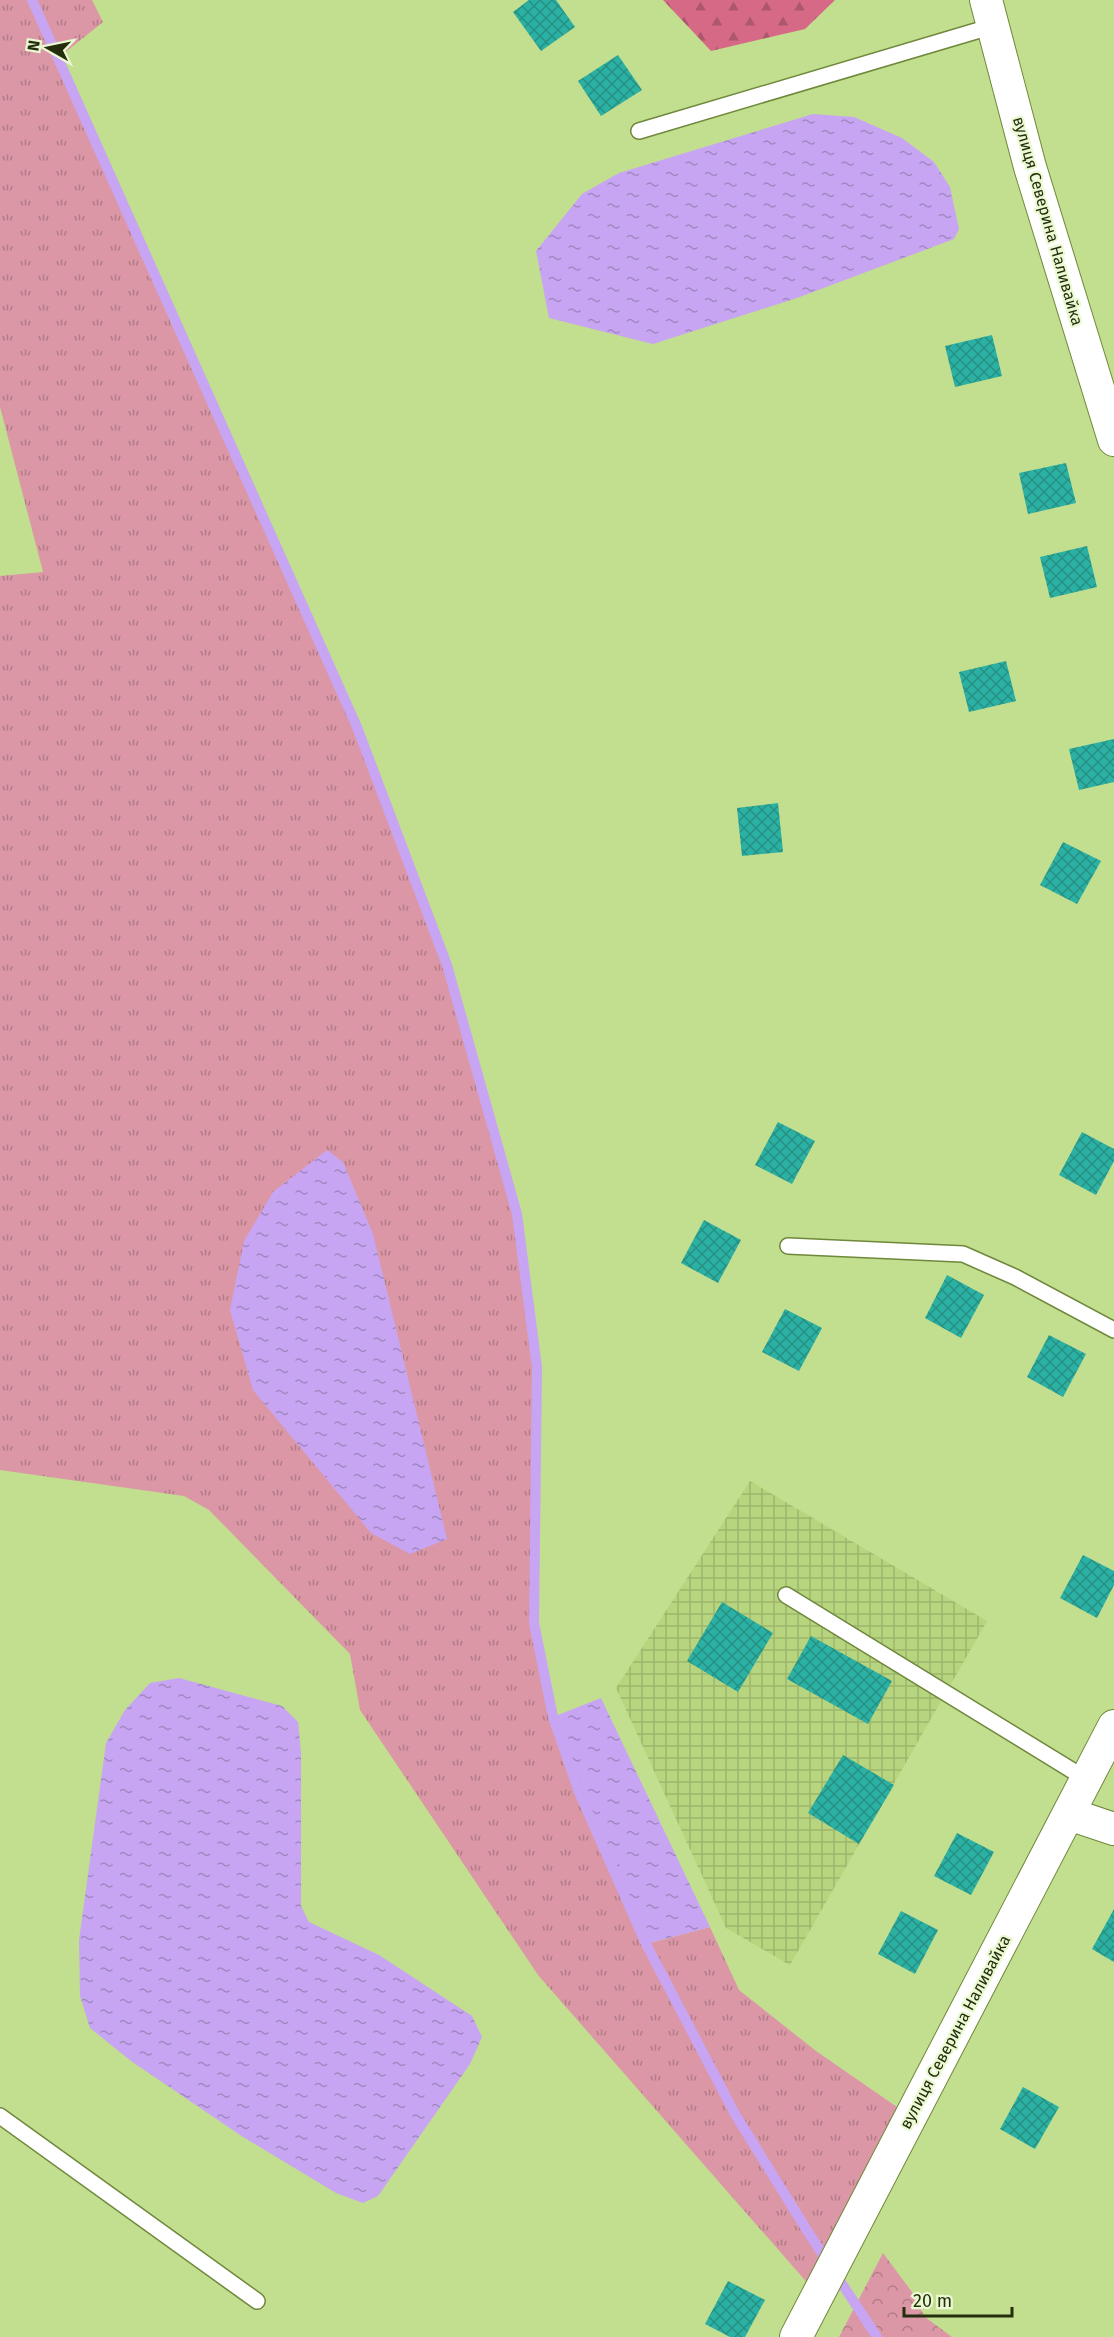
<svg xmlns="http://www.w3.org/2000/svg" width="1114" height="2337" font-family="'Fira Sans',sans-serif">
  <defs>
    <pattern id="industrial-grid" width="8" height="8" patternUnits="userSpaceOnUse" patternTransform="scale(1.5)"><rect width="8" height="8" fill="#b7d57e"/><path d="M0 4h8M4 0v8" fill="none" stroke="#9db76c"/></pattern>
    <pattern id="grass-tufts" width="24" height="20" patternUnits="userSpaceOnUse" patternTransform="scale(1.5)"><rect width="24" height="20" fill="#dc97a7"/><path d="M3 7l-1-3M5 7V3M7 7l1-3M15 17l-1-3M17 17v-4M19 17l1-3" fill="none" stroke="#b27c86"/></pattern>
    <pattern id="forest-firs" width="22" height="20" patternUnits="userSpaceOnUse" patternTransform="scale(1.5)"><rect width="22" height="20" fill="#d66986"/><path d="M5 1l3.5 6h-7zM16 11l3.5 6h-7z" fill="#ad576c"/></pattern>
    <pattern id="park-crowns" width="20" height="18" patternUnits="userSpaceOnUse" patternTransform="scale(1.5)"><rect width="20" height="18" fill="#dc97a7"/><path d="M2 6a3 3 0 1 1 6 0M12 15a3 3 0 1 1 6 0" fill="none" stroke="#b27c86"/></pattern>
    <pattern id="water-ripples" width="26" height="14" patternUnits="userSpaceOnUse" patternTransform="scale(1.5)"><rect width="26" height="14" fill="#c7a5f2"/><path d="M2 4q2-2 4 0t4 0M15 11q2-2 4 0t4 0" fill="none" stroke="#a187c2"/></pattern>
    <pattern id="building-cross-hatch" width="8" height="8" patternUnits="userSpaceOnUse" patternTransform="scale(1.5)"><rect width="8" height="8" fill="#2bb1a3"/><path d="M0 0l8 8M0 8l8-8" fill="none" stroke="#259083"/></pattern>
  </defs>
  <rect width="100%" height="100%" fill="#c2de8f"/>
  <polygon fill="url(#industrial-grid)" points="750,1481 987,1621 790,1965 726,1928 616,1688"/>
  <polygon fill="url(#grass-tufts)" points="0,0 92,0 103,22 58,58 357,727 447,965 517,1214 537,1367 534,1623 553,1717 579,1792 646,1944 710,1927 739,1990 816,2051 910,2116 817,2294 538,1975 360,1710 350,1654 209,1510 184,1496 0,1470 0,576 43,572 0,407"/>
  <polygon fill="url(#forest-firs)" points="663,0 835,0 805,29 711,51"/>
  <polygon fill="url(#park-crowns)" points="883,2253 912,2292 925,2317 952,2337 839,2337"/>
  <g fill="url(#water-ripples)">
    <polygon points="813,114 854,117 902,138 934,162 950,187 959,229 954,239 797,298 653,344 549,318 536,251 582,194 619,173"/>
    <polygon points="327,1150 343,1162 373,1234 447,1539 410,1554 371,1533 253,1390 230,1310 244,1241 273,1192"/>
    <polygon points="179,1678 282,1706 298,1722 301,1752 301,1906 309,1922 379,1955 472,2016 482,2037 470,2064 378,2196 363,2203 336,2193 243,2137 131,2061 90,2028 80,1996 79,1940 106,1743 125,1710 150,1683"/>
    <polygon points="601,1698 710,1927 646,1944 579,1792 553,1717"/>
  </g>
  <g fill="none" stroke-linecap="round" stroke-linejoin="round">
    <polyline stroke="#c7a5f2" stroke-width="10" points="32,0 357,727 447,965 517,1214 537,1367 534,1623 553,1717 579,1792 646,1944 735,2114 808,2232 877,2337"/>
  </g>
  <g fill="url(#building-cross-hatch)">
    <polygon points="529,0 556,0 575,27 541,51 513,12"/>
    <polygon points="618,55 642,90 601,116 578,81"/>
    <polygon points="992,335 1002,376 955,387 945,346"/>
    <polygon points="1066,463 1076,503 1028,514 1019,473"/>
    <polygon points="1087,546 1097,587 1050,598 1040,557"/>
    <polygon points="1006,661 1016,701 969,712 959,672"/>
    <polygon points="1114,739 1114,782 1079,790 1069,749"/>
    <polygon points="778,803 783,852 742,856 737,808"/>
    <polygon points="1063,842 1101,861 1077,904 1040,885"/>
    <polygon points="778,1122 815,1141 792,1184 755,1165"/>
    <polygon points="1082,1132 1114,1149 1114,1161 1096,1195 1059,1175"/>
    <polygon points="704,1220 741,1240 718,1283 681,1263"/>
    <polygon points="947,1275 984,1295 961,1338 925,1318"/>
    <polygon points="785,1309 822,1328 799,1371 762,1352"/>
    <polygon points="1049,1335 1086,1354 1063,1397 1027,1377"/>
    <polygon points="1083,1555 1114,1571 1114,1585 1097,1618 1060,1598"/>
    <polygon points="722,1602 773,1633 738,1692 687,1661"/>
    <polygon points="811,1636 892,1681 868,1724 787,1679"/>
    <polygon points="843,1755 894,1785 859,1844 808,1813"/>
    <polygon points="957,1833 994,1852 971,1895 934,1876"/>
    <polygon points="1114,1909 1114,1962 1092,1949"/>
    <polygon points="901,1911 938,1930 915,1974 878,1954"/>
    <polygon points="1023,2087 1059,2107 1035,2149 1000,2129"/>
    <polygon points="728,2281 765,2300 745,2337 730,2337 705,2324"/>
  </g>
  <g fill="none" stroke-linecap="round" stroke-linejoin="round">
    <g stroke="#6f883b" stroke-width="18">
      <g id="lane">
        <polyline points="639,131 993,26"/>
        <polyline points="788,1246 963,1254 1015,1277 1114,1330"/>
        <polyline points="786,1595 1086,1779"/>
        <polyline points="0,2116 257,2301"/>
      </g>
    </g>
    <g stroke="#6f883b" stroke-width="34">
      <g id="street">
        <polyline points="986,0 1030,167 1114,440"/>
        <polyline points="1069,1814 1114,1829"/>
        <polyline points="796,2337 1114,1726"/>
      </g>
    </g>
    <use href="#lane" stroke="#fff" stroke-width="15"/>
    <use href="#street" stroke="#fff" stroke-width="32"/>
  </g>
  <g text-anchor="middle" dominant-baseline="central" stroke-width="4.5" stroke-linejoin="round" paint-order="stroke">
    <g font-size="16" fill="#242e0e" stroke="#eaf9d2">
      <text transform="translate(1048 221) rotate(74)">вулиця Северина Наливайка</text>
      <text transform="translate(955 2032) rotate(-62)">вулиця Северина Наливайка</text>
    </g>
  </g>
  <g transform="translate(48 48) rotate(279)" stroke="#eaf9d2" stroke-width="4.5" paint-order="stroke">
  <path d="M0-4.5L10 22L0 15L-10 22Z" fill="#242e0e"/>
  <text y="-9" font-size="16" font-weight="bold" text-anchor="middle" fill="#242e0e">N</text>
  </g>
  <path d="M904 2307v9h108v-9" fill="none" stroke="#242e0e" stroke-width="3"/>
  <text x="913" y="2307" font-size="18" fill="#242e0e" stroke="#eaf9d2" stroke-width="4.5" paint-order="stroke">20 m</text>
</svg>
